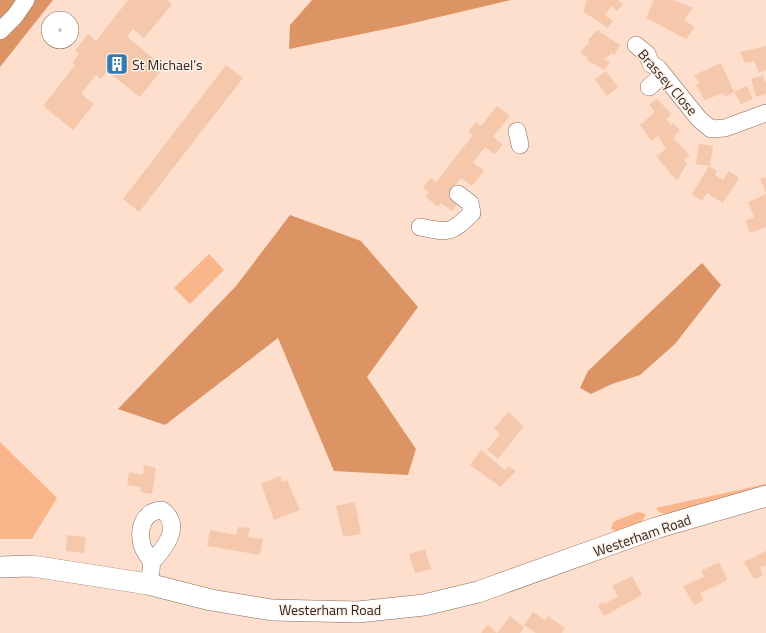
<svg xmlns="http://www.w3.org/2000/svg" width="766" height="633" font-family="'Titillium Web',sans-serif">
  <rect width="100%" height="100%" fill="#fedfcd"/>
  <g fill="#fab68a">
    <polygon points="209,254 224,270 190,304 174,288"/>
    <polygon points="0,442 57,498 32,539 0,539"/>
    <polygon points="766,484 766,487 700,504 668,515 659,512 656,508"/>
    <polygon points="638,512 646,514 641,524 618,532 611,529 613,522"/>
  </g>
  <g fill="#dc9464">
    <polygon points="0,0 53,0 0,67"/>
    <polygon points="312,0 511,0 405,25 289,49 290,25"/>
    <polygon points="290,215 361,241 418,307 367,377 416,449 408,475 334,471 278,338 165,425 118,409 236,286"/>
    <polygon points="702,263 721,285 675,344 640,375 612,384 591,394 580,388 588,371"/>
  </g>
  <g fill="#f5c7ab">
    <polygon points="128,0 167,0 172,4 144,38 133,29 127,37 164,67 140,97 107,71 101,79 96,75 81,94 94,104 73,130 43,106 75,65 72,63 79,54 75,51 88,34 96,41"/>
    <polygon points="588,0 618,0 623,4 617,11 612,6 605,15 613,21 608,28 584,12 585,4"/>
    <polygon points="654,0 674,0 693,8 684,20 695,27 686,39 646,18"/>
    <polygon points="597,30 620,45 614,55 612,53 604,60 610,62 604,70 587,60 588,58 580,52 589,43 588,40"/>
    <polygon points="766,46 766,70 759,73 754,61 745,63 740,52"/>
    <polygon points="721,63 734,92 725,97 724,93 704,100 696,84 700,83 694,75"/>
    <polygon points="226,65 243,78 139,212 123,199"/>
    <polygon points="606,71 618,87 607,96 595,79"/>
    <polygon points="763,75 766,83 766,94 756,97 751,79"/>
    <polygon points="747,86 753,99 741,104 734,92"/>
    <polygon points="657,99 672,114 666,119 671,125 673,123 680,130 673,138 690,155 684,160 687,163 677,181 656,156 666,149 658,136 651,141 640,125 655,112 649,105"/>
    <polygon points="497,106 510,116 493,137 503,145 495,154 485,147 473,162 484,171 472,186 461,178 449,193 459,202 452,211 441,203 438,207 425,196 429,192 423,188 431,178 436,182 473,135 468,132 476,122 481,126"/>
    <polygon points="699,144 713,146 710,166 696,164"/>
    <polygon points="709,166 717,171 715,175 723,180 729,171 739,178 723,203 707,193 702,201 692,194"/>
    <polygon points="766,177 766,193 760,179"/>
    <polygon points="766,194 766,227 750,233 745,221 754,217 748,202"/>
    <polygon points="508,412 524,426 498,459 487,450 500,434 494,429"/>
    <polygon points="481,450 505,470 509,466 516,471 500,487 470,465"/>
    <polygon points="144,465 156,468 152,494 140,492 141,487 127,485 129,472 143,475"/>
    <polygon points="280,476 282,482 287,480 300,510 274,520 261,484"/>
    <polygon points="355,502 361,534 343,537 336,506"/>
    <polygon points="238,527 250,528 248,537 263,539 260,555 207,546 210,530 236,535"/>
    <polygon points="67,535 86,537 84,553 66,551"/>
    <polygon points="425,549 431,569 415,573 409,554"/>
    <polygon points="766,551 766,565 760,568 763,575 754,579 744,562"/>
    <polygon points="719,562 727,578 726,581 700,593 704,600 694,605 683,586 704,577 701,571"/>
    <polygon points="632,576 642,595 604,616 598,605 603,602 604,604 618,596 612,586"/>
    <polygon points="533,612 545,620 548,616 565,628 562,633 536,633 524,625"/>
    <polygon points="510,616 524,627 520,633 481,633 488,625 497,633"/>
  </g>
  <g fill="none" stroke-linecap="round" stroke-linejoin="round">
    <g stroke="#866c5c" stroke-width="18">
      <g id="minor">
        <circle cx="60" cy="30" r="10"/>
        <polyline points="0,31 15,16 26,0"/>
        <polyline points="636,45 647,54 651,64 658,68 699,119 711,129 725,128 766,113"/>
        <polyline points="649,87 663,75"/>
        <polyline points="517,131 520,145"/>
        <path d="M420,227C450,233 450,234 472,213L470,203L458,194"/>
        <path d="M148,584C149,578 153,568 151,562C149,556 144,552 142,545C138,529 143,511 162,510C183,526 165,548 151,563"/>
      </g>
    </g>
    <g stroke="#866c5c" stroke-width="22">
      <polyline id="major" points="0,567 32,566 148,584 211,600 272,610 358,612 424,605 478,592 656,528 766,496"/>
    </g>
    <use href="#minor" stroke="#fff" stroke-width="17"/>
    <use href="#major" stroke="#fff" stroke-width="21"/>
  </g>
  <defs>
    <g id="building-square" transform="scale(1.15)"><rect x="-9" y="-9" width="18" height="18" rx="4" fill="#347aaf" stroke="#fdf1e9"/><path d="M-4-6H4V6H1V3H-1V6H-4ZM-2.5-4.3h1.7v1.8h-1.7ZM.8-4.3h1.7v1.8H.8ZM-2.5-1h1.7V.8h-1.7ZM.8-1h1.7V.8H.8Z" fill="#fff"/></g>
  </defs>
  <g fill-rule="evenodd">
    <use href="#building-square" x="117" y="64"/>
  </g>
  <g text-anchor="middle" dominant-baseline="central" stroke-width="3" stroke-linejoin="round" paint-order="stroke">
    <g font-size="14" fill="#31261f" stroke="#fdf1e9" text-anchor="start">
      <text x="132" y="64">St Michael's</text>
    </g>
    <g font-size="14" fill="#31261f" stroke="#fdf1e9">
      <text transform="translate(668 82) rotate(49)">Brassey Close</text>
      <text transform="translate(642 535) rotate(-19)">Westerham Road</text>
      <text x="330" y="609">Westerham Road</text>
    </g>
  </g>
</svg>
